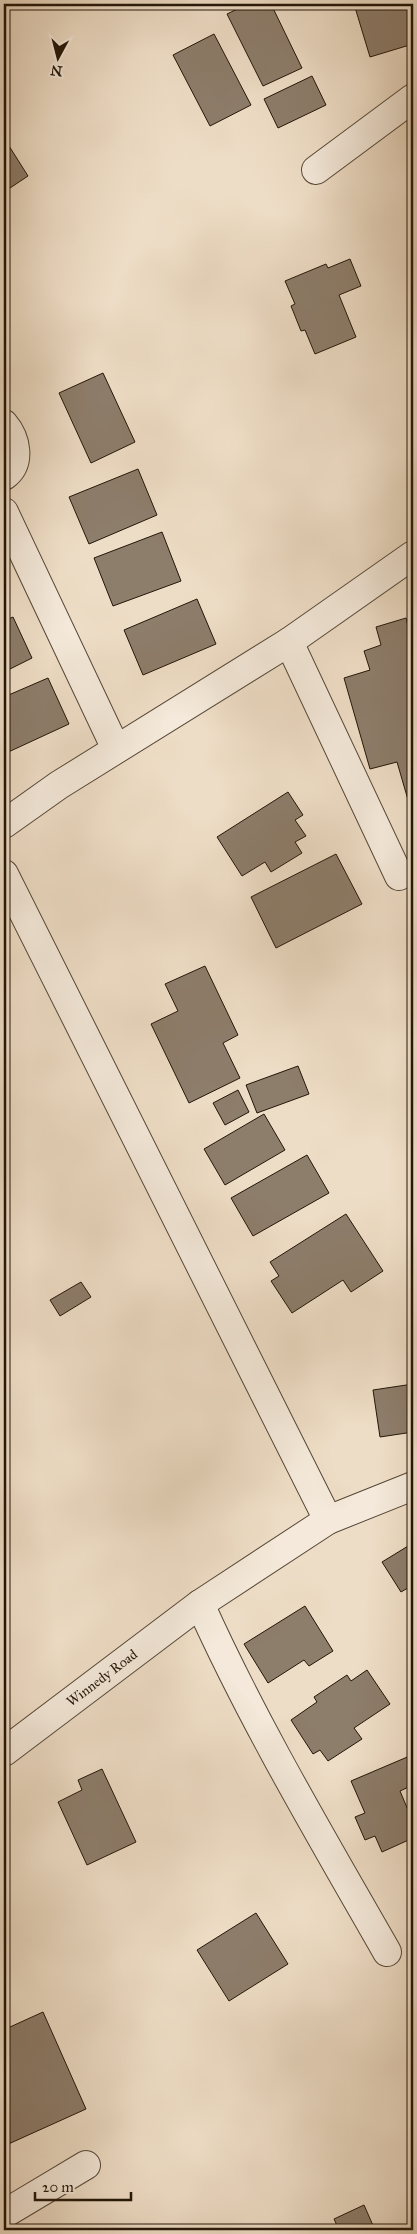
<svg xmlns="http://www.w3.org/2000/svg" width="417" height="2234" font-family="'IM FELL Great Primer',serif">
  <rect width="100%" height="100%" fill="#eeddc6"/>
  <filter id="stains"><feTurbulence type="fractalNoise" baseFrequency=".004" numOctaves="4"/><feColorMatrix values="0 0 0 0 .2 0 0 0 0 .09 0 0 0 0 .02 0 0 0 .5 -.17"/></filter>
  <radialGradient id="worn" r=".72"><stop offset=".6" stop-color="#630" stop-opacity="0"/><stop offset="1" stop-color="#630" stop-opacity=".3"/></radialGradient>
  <g fill="#8d7d6b" stroke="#231608">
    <polygon points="248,4 271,4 302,68 263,86 227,14"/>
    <polygon points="354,4 413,4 413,44 370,57"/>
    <polygon points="214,34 251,105 210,126 173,55"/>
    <polygon points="312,76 326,105 278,128 264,99"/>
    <polygon points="4,138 28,176 4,192"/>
    <polygon points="350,259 361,286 339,295 356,337 315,354 305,330 301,331 291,306 295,304 285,281 326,264 328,268"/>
    <polygon points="103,373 135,442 91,463 59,393"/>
    <polygon points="138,469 157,515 89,544 69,497"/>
    <polygon points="162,532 181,581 113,606 94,558"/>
    <polygon points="197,599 216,644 143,675 124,630"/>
    <polygon points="13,617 32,658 4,672 4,621"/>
    <polygon points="406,618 411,637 413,636 413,817 397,762 370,769 344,678 370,670 364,651 381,645 376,627"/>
    <polygon points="48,678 69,724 4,754 4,697"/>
    <polygon points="288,792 303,815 295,820 306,836 295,842 302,853 271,872 265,862 242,876 217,837"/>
    <polygon points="336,854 362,904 276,948 251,897"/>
    <polygon points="205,966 238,1035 223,1043 240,1078 189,1103 151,1024 178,1011 165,984"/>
    <polygon points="298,1066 309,1094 257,1113 246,1085"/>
    <polygon points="238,1090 249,1112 225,1125 213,1103"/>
    <polygon points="264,1114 285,1150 225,1185 204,1149"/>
    <polygon points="307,1155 329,1193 253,1236 231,1198"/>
    <polygon points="346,1214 383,1271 351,1292 343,1280 292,1313 271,1281 279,1276 270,1262"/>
    <polygon points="81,1282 91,1297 60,1316 50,1300"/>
    <polygon points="413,1384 413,1432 380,1437 373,1390"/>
    <polygon points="413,1543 413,1585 401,1592 382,1562"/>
    <polygon points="305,1606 333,1651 309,1666 304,1660 268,1683 244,1644"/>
    <polygon points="367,1670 390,1704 354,1728 362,1739 328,1761 320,1750 313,1754 291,1720 317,1702 314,1697 347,1675 351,1681"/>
    <polygon points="412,1755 413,1785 400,1791 413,1822 413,1838 382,1852 375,1836 365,1840 355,1817 365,1813 351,1781"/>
    <polygon points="102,1769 136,1842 87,1865 58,1802 82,1790 78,1780"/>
    <polygon points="256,1913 288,1964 229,2001 197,1950"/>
    <polygon points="4,1964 9,1976 4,1978"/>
    <polygon points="43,2012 86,2109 4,2146 4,2013 10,2027"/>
    <polygon points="364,2205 375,2230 339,2230 334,2219"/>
  </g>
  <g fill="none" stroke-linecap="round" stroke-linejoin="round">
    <g stroke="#564838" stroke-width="30">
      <g id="minor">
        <polyline points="316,170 413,98"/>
        <path d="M4,424C16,438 22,463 4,476"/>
        <polyline points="4,512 116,749"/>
        <polyline points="289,642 399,876"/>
        <polyline points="4,824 59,785 289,642 413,555"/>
        <polyline points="4,874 328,1520"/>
        <path d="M200,1604C254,1724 322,1838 387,1952"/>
        <polyline points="4,1752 200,1604 328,1520 413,1486"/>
        <polyline points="4,2214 86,2165"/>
      </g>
    </g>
    <use href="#minor" stroke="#f4e9da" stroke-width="28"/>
  </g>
  <g text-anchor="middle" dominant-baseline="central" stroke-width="5" stroke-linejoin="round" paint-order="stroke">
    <g font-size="14" fill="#231608" stroke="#f4e9da">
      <text transform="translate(102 1678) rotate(-37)">Winnedy Road</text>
    </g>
  </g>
  <rect width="417" height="2234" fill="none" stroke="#eeddc6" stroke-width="20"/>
  <rect x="5" y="5" width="407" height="2224" fill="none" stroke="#231608" stroke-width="2.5"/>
  <rect x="10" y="10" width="397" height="2214" fill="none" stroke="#231608"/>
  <g transform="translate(58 58) rotate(187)" stroke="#f4e9da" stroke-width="4" paint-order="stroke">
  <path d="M0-4L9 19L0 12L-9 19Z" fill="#231608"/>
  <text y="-8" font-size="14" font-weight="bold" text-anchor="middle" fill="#231608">N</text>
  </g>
  <path d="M35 2192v8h96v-8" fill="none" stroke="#231608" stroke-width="2.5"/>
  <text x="42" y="2192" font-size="15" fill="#231608" stroke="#f4e9da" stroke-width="4" paint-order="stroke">20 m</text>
  <rect width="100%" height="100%" filter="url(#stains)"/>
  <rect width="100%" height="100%" fill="url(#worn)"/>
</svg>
